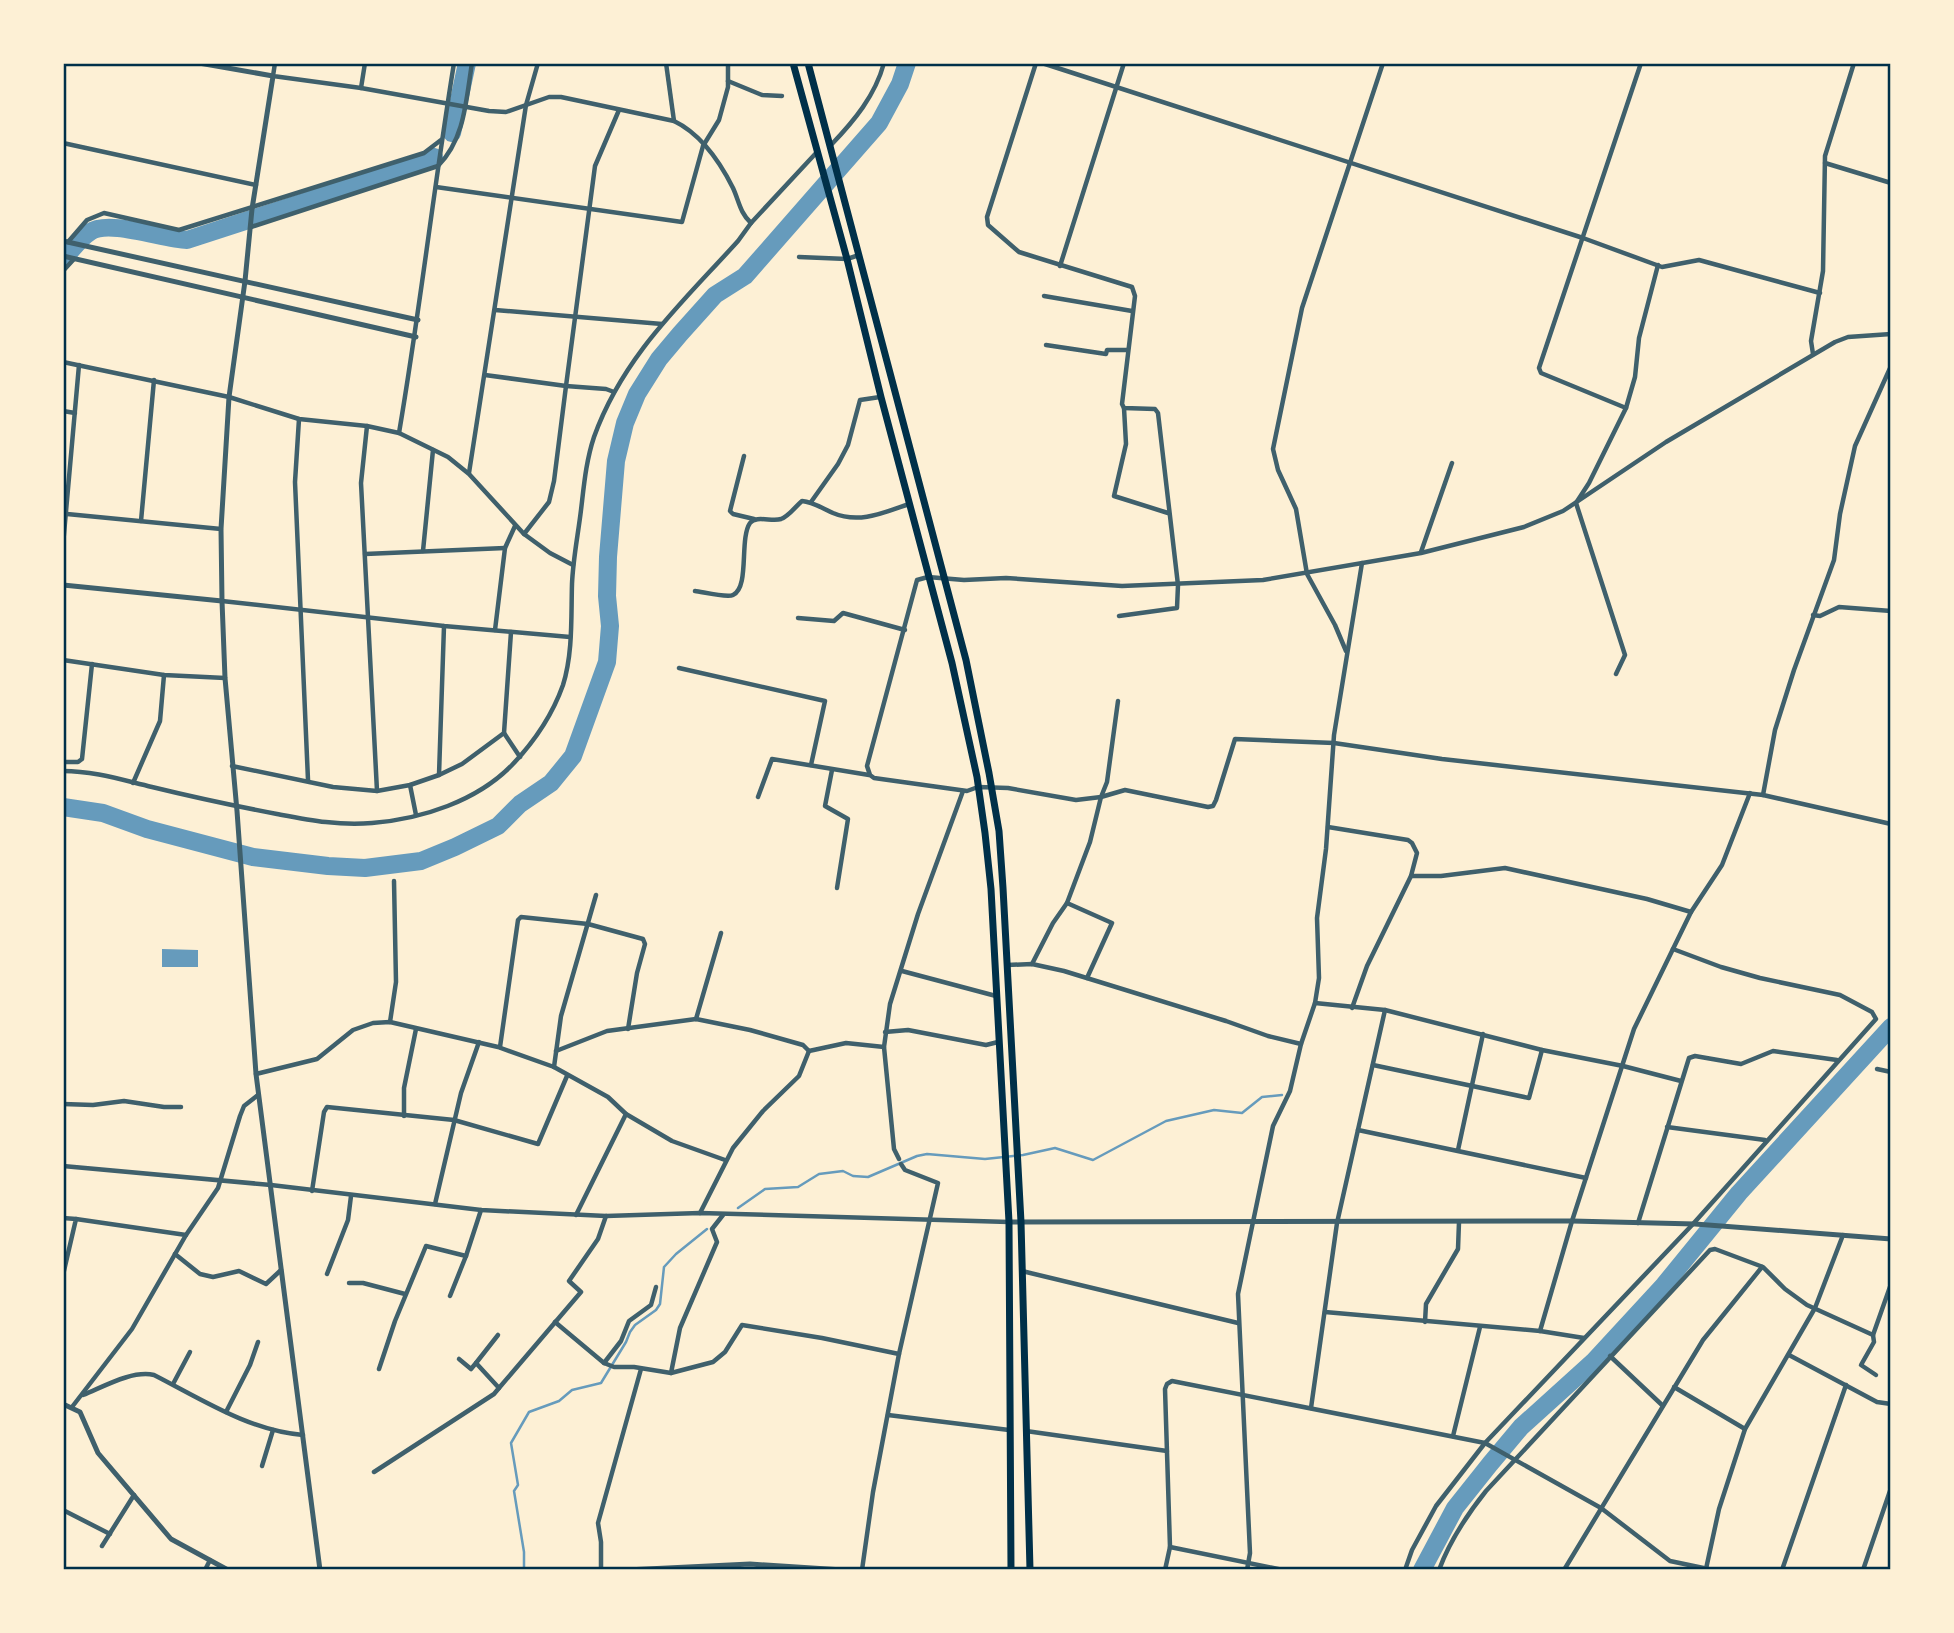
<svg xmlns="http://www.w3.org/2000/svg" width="1954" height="1633" font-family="'Nunito Sans',sans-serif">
  <rect width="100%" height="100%" fill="#fdf0d5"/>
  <polygon fill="#669bbc" points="162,949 198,950 198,967 162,967"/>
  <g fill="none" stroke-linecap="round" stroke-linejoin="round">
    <g stroke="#669bbc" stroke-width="2.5">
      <polyline points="738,1208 765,1189 798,1187 819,1174 843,1171 853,1176 868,1177 917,1156 927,1154 985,1159 1023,1155 1055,1148 1093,1160 1166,1121 1214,1110 1242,1113 1262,1097 1282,1095"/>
      <polyline points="524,1570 524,1552 514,1491 518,1485 511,1443 529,1412 559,1401 572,1390 601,1383 626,1342 630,1332 635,1325 656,1310 660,1304 664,1267 676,1254 707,1229"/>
    </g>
    <g stroke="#669bbc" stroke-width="18">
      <polyline points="452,133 467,63"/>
      <path d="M63,260C71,251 80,238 90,232C108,219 163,239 187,240L429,161L434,157"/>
      <polyline points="63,807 103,813 147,829 253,857 328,866 365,868 421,861 455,847 498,826 520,804 551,783 573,756 607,662 610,626 607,596 608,557 616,461 625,423 637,394 659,359 680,334 715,295 745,276 879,123 900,84 907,63"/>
      <polyline points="1422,1570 1455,1508 1490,1464 1521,1427 1593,1362 1664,1285 1739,1193 1891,1027"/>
    </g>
    <g stroke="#3f606c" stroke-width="4.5">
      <path d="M275,63L273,76L361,88L489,111L506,112L549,97H561L674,121C701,134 720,162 733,188C739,201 740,213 751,223"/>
      <polyline points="666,63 674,121"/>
      <polyline points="1036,63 987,217 988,225 1019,252 1132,287 1135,296 1122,404 1124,408 1155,409 1158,413 1178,585 1177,608 1119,616"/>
      <polyline points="1042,63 1583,238 1662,267 1699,260 1820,293"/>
      <polyline points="728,81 762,95 782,96"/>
      <polyline points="361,88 365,63"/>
      <polyline points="63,143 256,185"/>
      <path d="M831,145C854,121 875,96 884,63"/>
      <polyline points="1825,163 1891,183"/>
      <polyline points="436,187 682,222 703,146 719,120 728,87 728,63"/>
      <path d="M251,227L438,166C465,139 466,100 472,63"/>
      <polyline points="68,242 87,220 104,213 179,230 424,153 441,140"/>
      <polyline points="799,257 847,259 859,255"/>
      <polyline points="1060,266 1124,63"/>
      <polyline points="63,271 74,259"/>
      <polyline points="1044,296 1132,311"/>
      <polyline points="495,310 662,324"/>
      <polyline points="1891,334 1848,337 1835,342 1666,442 1563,511 1524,527 1421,553 1263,580 1122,586 1006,578 964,580 928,577 917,580 867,766 870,775 874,778 967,791 978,787 1008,788 1076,800 1101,797 1125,790 1208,807 1213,806 1216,800 1235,739 1334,743 1442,759 1763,795 1891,824"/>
      <polyline points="1046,345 1106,354 1107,350 1127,350"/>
      <polyline points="1813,354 1811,341 1823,271 1825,156 1854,63"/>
      <polyline points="63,362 229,397 299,419 367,426 399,433 448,457 469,474 524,534 550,553 573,565"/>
      <polyline points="485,375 566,386 554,481 549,502 524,534"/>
      <polyline points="614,392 606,389 566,386 595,166 619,110"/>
      <polyline points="1124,408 1126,444 1114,496 1168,513"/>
      <polyline points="1626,408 1541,373 1539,368 1641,63"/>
      <polyline points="63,411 75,413"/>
      <polyline points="299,419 295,482 308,780"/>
      <polyline points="367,426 361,483 377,791"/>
      <path d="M399,433C420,310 434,186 454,63"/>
      <polyline points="744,456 730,511 733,514 754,519"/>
      <polyline points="469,473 526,105 538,63"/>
      <polyline points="811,502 838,464 848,445 860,400 880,397"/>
      <polyline points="67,514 221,529"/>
      <polyline points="141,521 154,380"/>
      <polyline points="63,545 79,365"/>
      <polyline points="423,551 433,450"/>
      <polyline points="1421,552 1452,463"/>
      <polyline points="365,554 505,548"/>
      <path d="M695,591C703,592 727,598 733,595C750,587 739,539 750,523C756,515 772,522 781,519C789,516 795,507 802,501C813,502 822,508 833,513C859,524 883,513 909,504"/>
      <polyline points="222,601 444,626 570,637"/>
      <polyline points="1813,615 1820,616 1839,607 1891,611"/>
      <polyline points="798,618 834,621 843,613 905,630"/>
      <polyline points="495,630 505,548 515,526"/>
      <polyline points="1346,651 1335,625 1307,574 1296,509 1278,470 1273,449 1302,308 1383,63"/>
      <polyline points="63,660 164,675 225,678"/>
      <polyline points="679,668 825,701 811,765"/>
      <polyline points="1616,674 1625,655 1576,503 1589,483 1626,408 1635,377 1639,338 1658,265"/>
      <polyline points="504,733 520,757"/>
      <polyline points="63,762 78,762 82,759 92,664"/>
      <polyline points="232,766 333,787 377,791 410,785 439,775 462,764 504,733 511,632"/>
      <polyline points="832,770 825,806 848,819 837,888"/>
      <path d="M63,771C94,771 122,780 152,787C193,797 235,806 277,814C309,820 339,826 372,823C422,819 477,801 512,765C535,741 552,716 563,685C573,653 571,617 572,584C573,559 578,535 581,510C584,485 586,461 594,437C623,356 682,303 738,241L751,223L817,152"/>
      <polyline points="439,775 444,626"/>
      <polyline points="133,783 160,721 164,675"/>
      <polyline points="410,785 416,815"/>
      <polyline points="1763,795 1775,730 1794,670 1834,560 1840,514 1855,446 1891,366"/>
      <polyline points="758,797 772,759 869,775"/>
      <polyline points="1328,827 1408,840 1412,843 1417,853 1411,876 1367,966 1352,1008"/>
      <polyline points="1411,876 1441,876 1505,868 1647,899 1691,912"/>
      <polyline points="1032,964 1053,923 1067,903"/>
      <polyline points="1007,965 1032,964 1064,971 1226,1021 1268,1036 1301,1044"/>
      <polyline points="902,971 996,996"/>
      <polyline points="1087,978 1112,923 1067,903 1090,842 1101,797 1107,782 1118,701"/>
      <polyline points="1315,1003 1385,1010 1542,1050 1623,1066 1681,1081"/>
      <polyline points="696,1019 721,933"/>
      <polyline points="390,1022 396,982 394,881"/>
      <polyline points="885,1032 908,1030 986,1045 998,1042"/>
      <polyline points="500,1047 518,920 521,917 588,924 643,939 645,944 637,973 628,1029"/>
      <polyline points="556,1051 607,1031 696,1019 750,1030 803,1045 809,1051"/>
      <polyline points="809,1051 846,1043 884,1047"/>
      <polyline points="1373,1065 1529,1098 1542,1050"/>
      <polyline points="554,1067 561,1016 596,895"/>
      <polyline points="1877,1069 1891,1072"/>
      <polyline points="256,1074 317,1059 353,1030 373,1023 390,1022 498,1047 554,1067 608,1097 626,1114 672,1141 725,1160"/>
      <polyline points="63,1104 93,1105 124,1101 164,1107 181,1107"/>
      <polyline points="404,1116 404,1088 416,1029"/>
      <polyline points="1667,1127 1765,1140"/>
      <polyline points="1358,1130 1586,1178"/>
      <polyline points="1458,1150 1483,1034"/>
      <polyline points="899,1159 894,1149 884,1047 890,1004 918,914 963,791"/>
      <polyline points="63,1166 271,1185 481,1210 606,1216 700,1213 1009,1222"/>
      <polyline points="312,1191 324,1112 327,1107 454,1120 538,1144 567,1076"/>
      <polyline points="435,1204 461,1093 479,1042"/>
      <polyline points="700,1213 733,1148 763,1111 799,1076 809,1051"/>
      <polyline points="576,1215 626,1114"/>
      <polyline points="63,1218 76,1219 63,1275"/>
      <polyline points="76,1219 186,1235"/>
      <polyline points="1638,1223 1689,1058 1695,1056 1741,1064 1773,1051 1837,1060"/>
      <polyline points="175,1254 200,1274 213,1277 239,1271 266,1284 281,1270"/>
      <polyline points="1022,1271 1238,1323"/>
      <polyline points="327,1274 348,1220 351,1196"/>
      <polyline points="349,1283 363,1283 405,1294"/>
      <polyline points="450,1296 466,1256"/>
      <polyline points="1325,1312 1540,1331 1584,1338"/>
      <polyline points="555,1322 604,1363 614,1367 634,1367 671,1373 713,1362 725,1352 742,1325 822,1338 899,1354"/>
      <polyline points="1425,1322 1426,1304 1458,1249 1459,1222"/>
      <polyline points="1540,1331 1572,1221 1634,1029 1691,912 1722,865 1750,793"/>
      <polyline points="1873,1335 1874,1342 1861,1365 1876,1375"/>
      <polyline points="1789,1355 1877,1402 1891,1404"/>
      <polyline points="1610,1356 1662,1405"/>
      <polyline points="459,1359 471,1369 476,1363 499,1388"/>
      <polyline points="476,1363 498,1335"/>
      <polyline points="604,1363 621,1341 629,1321 651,1305 656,1287"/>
      <polyline points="379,1369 395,1321 426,1246 466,1256 481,1210"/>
      <polyline points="671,1373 680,1328 717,1242 712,1229 723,1215"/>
      <polyline points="173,1384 190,1352"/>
      <polyline points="1674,1387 1745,1429"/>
      <path d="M83,1395C103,1387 132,1370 154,1375C201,1399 250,1431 303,1435"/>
      <polyline points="72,1407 132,1329 186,1235 218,1188 240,1116 244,1106 258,1095"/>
      <polyline points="1311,1408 1337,1223 1385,1010"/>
      <polyline points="226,1412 250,1365 258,1342"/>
      <polyline points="888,1415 1009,1430"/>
      <polyline points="1026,1431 1167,1451"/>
      <polyline points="1453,1436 1480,1327"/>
      <polyline points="262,1466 273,1430"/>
      <polyline points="374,1472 494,1394 499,1388 581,1292 569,1281 598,1239 606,1216"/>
      <polyline points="63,1510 110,1534"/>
      <polyline points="102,1546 134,1495"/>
      <polyline points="1170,1547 1283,1570"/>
      <polyline points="1706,1569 1719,1509 1745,1429 1815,1308 1843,1235"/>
      <polyline points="205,1570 210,1560"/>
      <polyline points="601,1570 601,1542 598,1523 641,1369"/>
      <polyline points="862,1570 873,1492 899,1354 938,1183 905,1170 901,1164"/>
      <polyline points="1165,1570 1170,1547 1165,1389 1167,1384 1172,1381 1485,1443 1601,1508 1670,1561 1713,1570"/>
      <polyline points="1247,1570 1250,1553 1238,1294 1273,1126 1290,1091 1301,1044 1315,1003 1319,978 1317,918 1326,849 1334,735 1362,563"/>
      <polyline points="1405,1570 1412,1550 1436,1506 1485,1443 1693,1224 1876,1019 1872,1012 1840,995 1760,978 1721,967 1673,949"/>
      <path d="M1439,1570C1450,1540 1466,1516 1486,1491L1710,1250L1715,1249L1763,1267L1785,1289L1807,1305L1873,1335L1891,1284"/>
      <polyline points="1564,1570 1703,1340 1762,1267"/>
      <polyline points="1782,1570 1846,1385"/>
      <polyline points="1863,1570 1891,1488"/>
    </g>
    <g stroke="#3f606c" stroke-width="5">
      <polyline points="199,63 273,76 252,209 245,281 229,397 221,529 222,601 225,678 237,811 256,1074 320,1570"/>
      <polyline points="63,241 418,320"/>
      <polyline points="63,256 416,337"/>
      <polyline points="63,585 222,601"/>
      <polyline points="1009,1222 1572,1221 1695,1224 1891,1239"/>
      <polyline points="63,1404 80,1412 98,1453 171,1539 228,1570"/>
      <polyline points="626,1570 750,1564 843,1570"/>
    </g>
    <g stroke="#003049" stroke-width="7">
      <polyline points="793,63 847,259 881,397 952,663 977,777 985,833 991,889 1009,1222 1011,1570"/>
      <polyline points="808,63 966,660 989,773 999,831 1003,888 1021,1222 1030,1570"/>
    </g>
  </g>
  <rect width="1954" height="1633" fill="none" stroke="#fdf0d5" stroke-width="130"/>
  <rect x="65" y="65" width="1824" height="1503" fill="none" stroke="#003049" stroke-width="2.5"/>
</svg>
